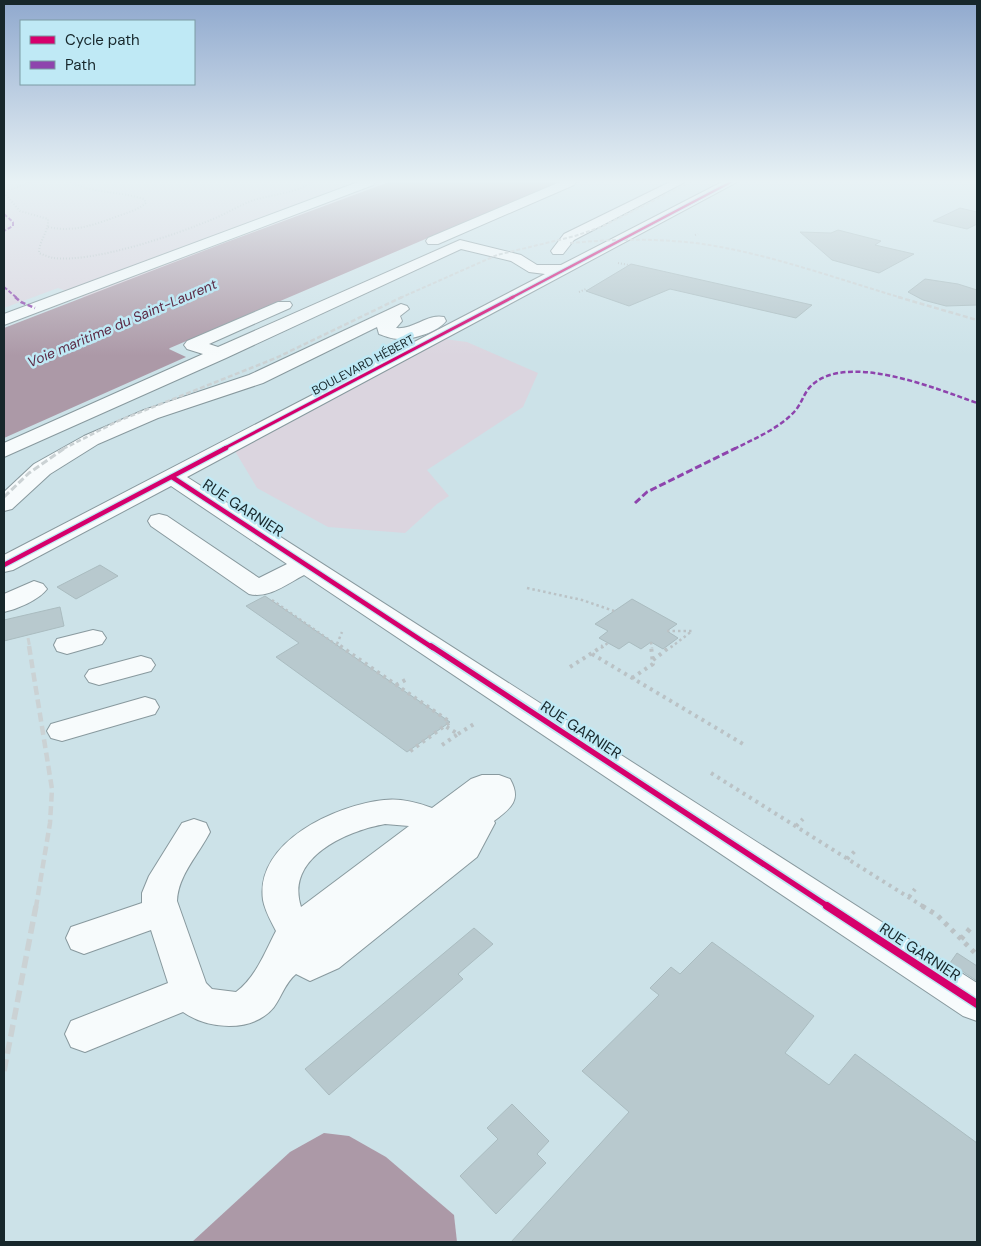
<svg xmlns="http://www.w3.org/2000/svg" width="981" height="1246" font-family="'DM Sans',sans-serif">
  <rect width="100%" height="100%" fill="#cce2e8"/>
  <g fill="#dbd5df">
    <polygon points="4,182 389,182 224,243 85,298 58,288 4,308"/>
    <polygon points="444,339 467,342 538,373 523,407 427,470 449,496 437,504 405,533 328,527 257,488 235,451"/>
  </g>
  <g fill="#ac99a7">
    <polygon points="389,182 559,182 170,348 169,349 186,357 4,438 4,328 224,243"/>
    <polygon points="324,1133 349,1136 386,1157 454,1215 457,1242 192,1242 290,1152"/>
  </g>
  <g fill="#b8c9ce" stroke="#aabcc0">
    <polygon points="960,208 977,212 977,224 967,229 933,221"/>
    <polygon points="838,230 881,241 875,245 914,254 879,273 832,260 800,232 831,233"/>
    <polygon points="631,264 812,305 796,318 670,289 629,306 586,291"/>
    <polygon points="925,279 958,284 977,290 977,305 946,306 923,300 908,292"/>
    <polygon points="100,565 118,576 76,599 57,587"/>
    <polygon points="265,596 366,665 450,722 407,752 276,657 299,643 246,606"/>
    <polygon points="632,599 677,624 667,631 678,638 663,649 651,642 641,649 629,642 619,649 599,638 608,631 595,624"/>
    <polygon points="60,607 64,626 4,641 4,620"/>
    <polygon points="474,928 493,944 458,974 463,979 329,1095 305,1069"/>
    <polygon points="712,942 814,1016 785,1053 829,1085 855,1054 977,1143 977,1242 511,1242 629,1112 582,1071 659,995 650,988 671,967 680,974"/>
    <polygon points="957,953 977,966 977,981 950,963"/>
    <polygon points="512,1104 549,1141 537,1154 546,1163 496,1214 460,1176 498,1139 487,1128"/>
  </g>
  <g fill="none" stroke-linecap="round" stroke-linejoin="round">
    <g stroke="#88999e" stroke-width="2">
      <g id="minor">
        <polygon points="358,182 375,182 373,185 4,325 4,314"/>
        <polygon points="560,182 576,182 574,185 438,244 428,244 426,241 428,238"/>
        <polygon points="670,182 685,182 574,240 563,254 553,254 551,251 564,234"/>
        <path d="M722,182H737L187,477L977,983V1021L963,1016L304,575C287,584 268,599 249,594L151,526L148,521L151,516L159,514L167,516L259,578L287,564L171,486L13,570L4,572V555L545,274L529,272L511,261L461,249L226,358L4,457V443L203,354L187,349L184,345L187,341L278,302H290L292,305L290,308L209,344L218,347L460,240L521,255L537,265H561Z"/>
        <path d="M401,304L407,306L409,309L400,316L402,321L396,328C413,330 428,313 444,317L446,321C438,332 412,340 398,339C392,339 385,336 379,334L377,327L263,383L158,418L98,444L50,474L12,509L4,511V492L34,464L84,436L144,410L249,375Z"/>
        <path d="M34,581L43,584L47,589C39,600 17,609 4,612V594Z"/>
        <polygon points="93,630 102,632 106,638 102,644 67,654 57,651 54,645 57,639"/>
        <polygon points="141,656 151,659 155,665 151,671 99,685 89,682 85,676 89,670"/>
        <polygon points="145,697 155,700 159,707 155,714 62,741 51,738 47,731 51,724"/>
        <path d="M482,775H499L510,779C522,800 511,808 494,821L495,823L477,857L339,968L310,981L296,974C285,983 282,996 274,1007C253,1033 209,1030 183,1012L85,1052L71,1047L65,1034L71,1021L168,983L151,930L84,954L71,949L66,938L71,927L142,903V893L149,876L182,823L194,819L206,823L210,832C199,854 178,875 177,901L206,983L212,989L236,992C256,977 265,952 276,931C271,921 265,911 263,900C255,841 337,805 384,800C401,798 416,802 432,808L471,779ZM385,824L409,826L301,907C285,858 346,831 385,824Z"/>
      </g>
    </g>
    <g stroke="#bac2c5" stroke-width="2" stroke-dasharray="1 2" stroke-linecap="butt">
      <path d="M32,182L9,190L6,195L20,211L48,219C49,232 39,240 39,253C44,255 49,257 53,258C94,263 175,235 213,219C226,214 238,206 251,201C272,194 294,194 313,182"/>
      <path d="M48,227C75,233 96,224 121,215C130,212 139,209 146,203L144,199C120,191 94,194 70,182"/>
      <polyline points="695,235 698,234"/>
      <polyline points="618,263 629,265"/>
      <polyline points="579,292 586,289"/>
    </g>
    <g stroke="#bac2c5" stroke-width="2.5" stroke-dasharray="2.5 3" stroke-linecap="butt">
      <polyline points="527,588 582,600 614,611"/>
      <polyline points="272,600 341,648"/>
      <polyline points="667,631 692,631 670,648"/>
      <polyline points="651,642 652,648"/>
      <polyline points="337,644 342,632"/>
      <polyline points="601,648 608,643"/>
    </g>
    <g stroke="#bac2c5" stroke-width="4" stroke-dasharray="3 4.5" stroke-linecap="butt">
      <polyline points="340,646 450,722 409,752"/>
      <polyline points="592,654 743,744"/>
      <polyline points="653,660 671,646"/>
      <polyline points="570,667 603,646"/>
      <polyline points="632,678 653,664 651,646"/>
      <polyline points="396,685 409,678"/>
      <polyline points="458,734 474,724"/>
      <polyline points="442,745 458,734 445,726"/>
      <polyline points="711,773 924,907"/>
      <polyline points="796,826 803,819"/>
      <polyline points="847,859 855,851"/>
      <polyline points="909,897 915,889"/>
    </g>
    <g stroke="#bac2c5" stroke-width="5" stroke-dasharray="4 5.5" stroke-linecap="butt">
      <polyline points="922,906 937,915 977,955"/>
      <polyline points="961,939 973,925"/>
    </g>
    <use href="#minor" fill="#f7fbfc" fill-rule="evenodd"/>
    <g stroke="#cbd2d4" stroke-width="2" stroke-dasharray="4 2" stroke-linecap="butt">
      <path d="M570,243C614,239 659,238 703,244C769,254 838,279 902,298"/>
      <polyline points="400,298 497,255 575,236 601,227 691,182"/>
    </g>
    <g stroke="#cbd2d4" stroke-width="2.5" stroke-dasharray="5 2.5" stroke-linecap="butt">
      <polyline points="898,297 977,320"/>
      <polyline points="63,449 118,421 276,358 402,297"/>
    </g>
    <g stroke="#cbd2d4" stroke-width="3" stroke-dasharray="7 3" stroke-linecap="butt">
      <polyline points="4,497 29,473 65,448"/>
      <polyline points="28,638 30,648"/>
    </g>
    <polyline stroke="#cbd2d4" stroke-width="4.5" stroke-dasharray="9 4.5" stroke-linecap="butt" points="29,646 52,789 50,823 36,907"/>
    <polyline stroke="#cbd2d4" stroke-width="5.5" stroke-dasharray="12 5.5" stroke-linecap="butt" points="4,1071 36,906"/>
    <g stroke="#8e44ad" stroke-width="2" stroke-dasharray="4 2" stroke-linecap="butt">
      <polyline points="4,214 13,222 13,226 4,231"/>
      <polyline points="4,287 17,298"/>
    </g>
    <g stroke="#8e44ad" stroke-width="2.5" stroke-dasharray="5 2.5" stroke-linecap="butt">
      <polyline points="15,297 21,302 35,308"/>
      <path d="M734,449C754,439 780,428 795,411C802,403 804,392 812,385C848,352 937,389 977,403"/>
    </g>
    <polyline stroke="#8e44ad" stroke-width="3" stroke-dasharray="7 3" stroke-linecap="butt" points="635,503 647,492 736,448"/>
    <g stroke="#bfe9f5" stroke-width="4.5">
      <polyline id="cycleway-far4" points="511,298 731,182"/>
    </g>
    <g stroke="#bfe9f5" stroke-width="5">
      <polyline id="cycleway-far3" points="223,449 513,297"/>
    </g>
    <g stroke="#bfe9f5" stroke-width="7">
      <g id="cycleway-far2">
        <polyline points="172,477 433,648"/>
        <polyline points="4,565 226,448"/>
      </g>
    </g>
    <g stroke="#bfe9f5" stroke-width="9">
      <polyline id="cycleway-far1" points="431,646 829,907"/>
    </g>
    <g stroke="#bfe9f5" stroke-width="11">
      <polyline id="cycleway" points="827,906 977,1004"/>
    </g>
    <use href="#cycleway-far4" stroke="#d6006c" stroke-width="2.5"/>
    <use href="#cycleway-far3" stroke="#d6006c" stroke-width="3"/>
    <use href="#cycleway-far2" stroke="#d6006c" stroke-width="4.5"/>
    <use href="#cycleway-far1" stroke="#d6006c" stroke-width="5.5"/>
    <use href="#cycleway" stroke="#d6006c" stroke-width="8"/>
  </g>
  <linearGradient id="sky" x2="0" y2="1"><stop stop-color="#90a9ce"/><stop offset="0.51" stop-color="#e8f2f5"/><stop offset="1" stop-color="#e8f2f5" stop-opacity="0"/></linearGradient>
  <rect width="981" height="356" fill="url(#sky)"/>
  <g text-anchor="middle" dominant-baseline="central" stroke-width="5" stroke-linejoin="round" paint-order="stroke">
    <g font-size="12" fill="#17272b" stroke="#bfe9f5">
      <text transform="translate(363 365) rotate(-28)">BOULEVARD HÉBERT</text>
    </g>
    <g font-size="14" font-style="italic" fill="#5c2a44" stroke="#bfe9f5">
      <text transform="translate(122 323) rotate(-23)">Voie maritime du Saint-Laurent</text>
    </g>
    <g font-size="15" fill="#17272b" stroke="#bfe9f5">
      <text transform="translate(243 508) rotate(33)">RUE GARNIER</text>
      <text transform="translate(581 730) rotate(33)">RUE GARNIER</text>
      <text transform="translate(920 952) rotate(33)">RUE GARNIER</text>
    </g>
  </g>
  <rect width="981" height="1246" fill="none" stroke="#17272b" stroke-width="10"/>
  <rect x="20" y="20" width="175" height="65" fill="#bfe9f5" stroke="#7c9ba4"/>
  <rect x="30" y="36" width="25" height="8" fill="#d6006c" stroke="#7c9ba4"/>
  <text x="65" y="45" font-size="15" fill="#17272b">Cycle path</text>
  <rect x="30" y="61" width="25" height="8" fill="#8e44ad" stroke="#7c9ba4"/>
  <text x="65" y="70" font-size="15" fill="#17272b">Path</text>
</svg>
